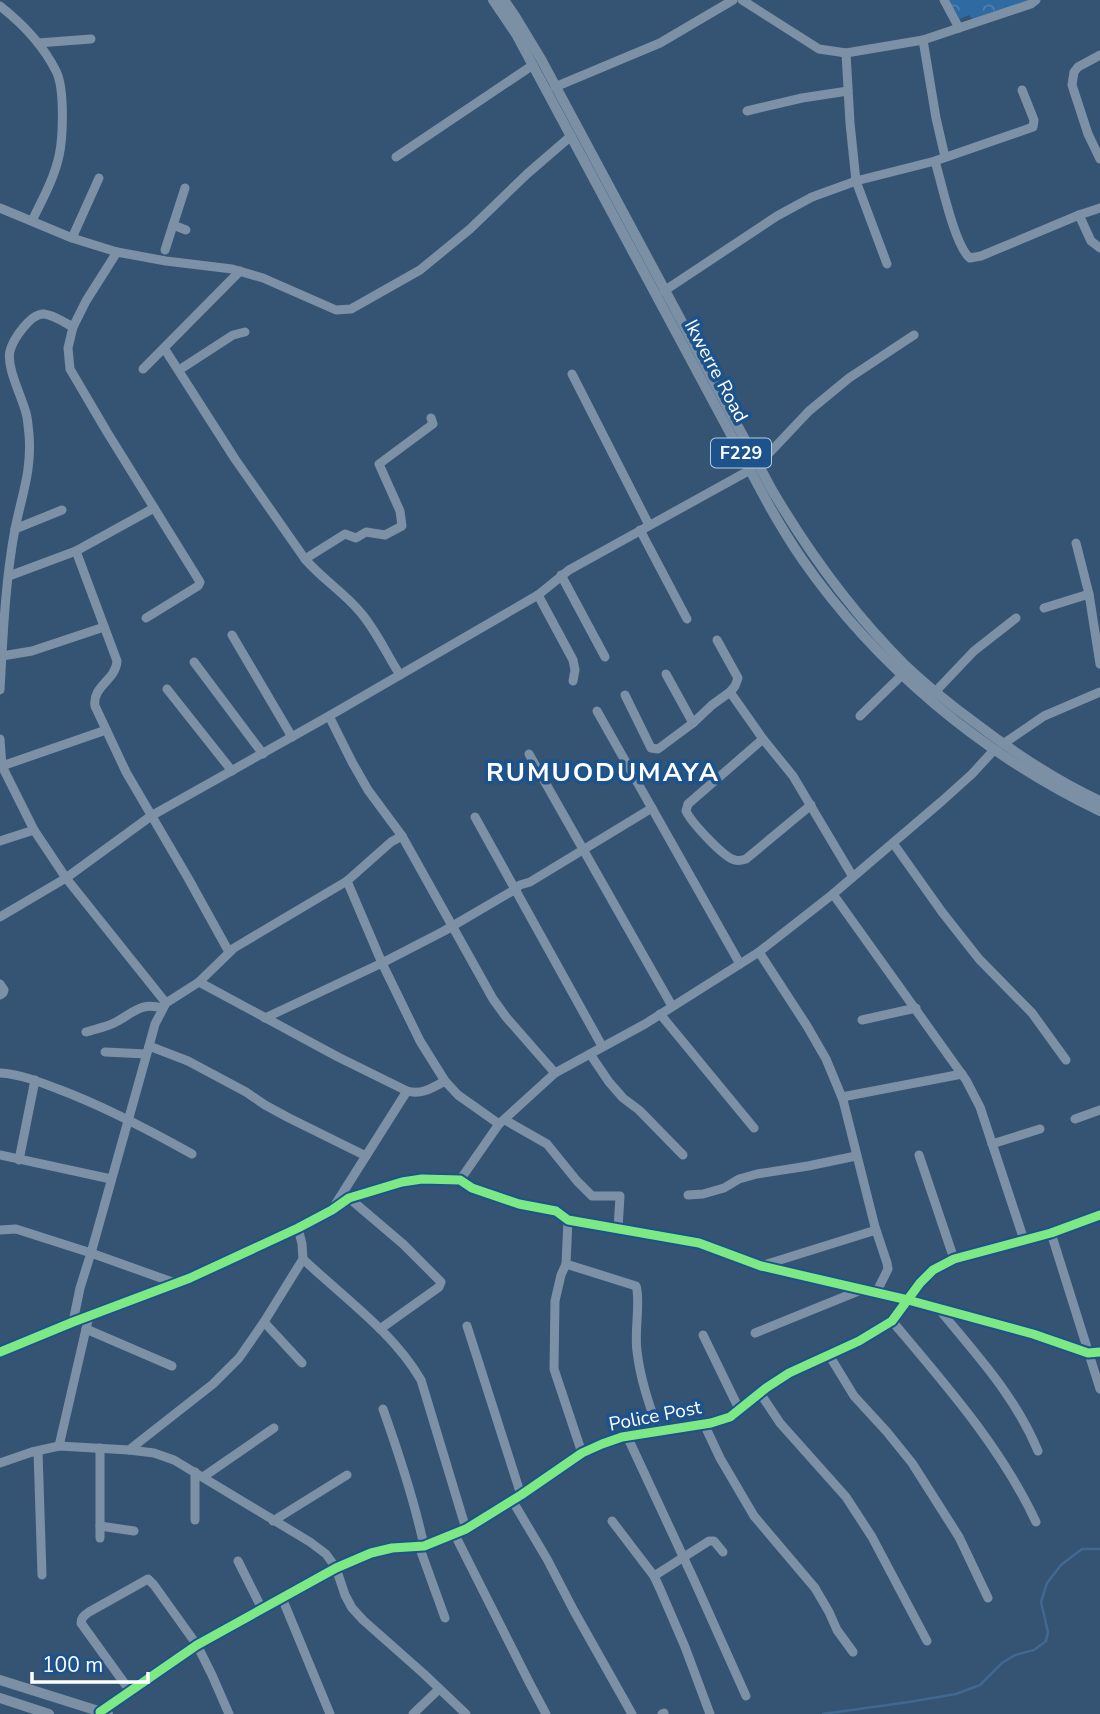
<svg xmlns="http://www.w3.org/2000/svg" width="1100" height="1714" font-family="'Nunito Sans',sans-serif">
  <defs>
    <pattern id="park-crowns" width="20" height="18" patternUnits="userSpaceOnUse" patternTransform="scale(1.75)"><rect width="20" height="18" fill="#306aa2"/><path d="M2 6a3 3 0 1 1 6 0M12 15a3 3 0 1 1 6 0" fill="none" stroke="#4f80b0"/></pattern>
  </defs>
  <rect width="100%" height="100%" fill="#355473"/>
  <polygon fill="url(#park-crowns)" points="942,0 1029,0 976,23 969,15 953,22"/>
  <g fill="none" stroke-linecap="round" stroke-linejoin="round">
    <polyline stroke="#416890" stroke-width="2.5" points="823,1714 909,1702 956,1694 980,1685 1002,1663 1015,1655 1034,1650 1046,1641 1048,1632 1041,1602 1047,1583 1061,1565 1082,1549 1100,1549"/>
    <g stroke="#7c91a6" stroke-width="9">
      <polyline points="742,0 819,49 846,53 923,40 1031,4 1036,0"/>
      <polyline points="944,0 959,28"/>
      <path d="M0,6C23,24 43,45 56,71C65,88 63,138 59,156C54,179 42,200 32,221"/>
      <polyline points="923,40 936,118 945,157"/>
      <polyline points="38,43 91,39"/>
      <polyline points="846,53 850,123 856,181 887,264"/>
      <polyline points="1100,55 1078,67 1074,72 1072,85 1088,134 1100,159"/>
      <polyline points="555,87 660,43 733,0"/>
      <polyline points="747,111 802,98 848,91"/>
      <polyline points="396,157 533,65"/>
      <path d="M935,161C941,181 955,247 970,258L981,256L1079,215L1091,241L1100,248"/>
      <polyline points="0,208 72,238 117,252 166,261 232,269 263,278 336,310 351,309 420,270 470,229 527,174 571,136"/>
      <polyline points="1079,215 1100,208"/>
      <polyline points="173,225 186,230"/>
      <polyline points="72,238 99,178"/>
      <polyline points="165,250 185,188"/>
      <polyline points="117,252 86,301 73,327 68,348 70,369 107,432 200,582 198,586 146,618"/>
      <polyline points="664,291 777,216 812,197 856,181 935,161 1033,127 1034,120 1022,90"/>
      <path d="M164,348L235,459L305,559C322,579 345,593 361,613C377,632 387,655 400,675"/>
      <polyline points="143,369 240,271"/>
      <polyline points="179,370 233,335 245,332"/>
      <polyline points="572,374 649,525"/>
      <polyline points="758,465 809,411 849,378 914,335"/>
      <polyline points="15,529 62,510"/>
      <polyline points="640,530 687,619"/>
      <polyline points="1076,543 1089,594 1100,664"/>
      <path d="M76,551L117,661C116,680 92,686 95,706L126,772L188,878L229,952"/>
      <polyline points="305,559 345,534 356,538 366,532 385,535 402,526 400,511 379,464 433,424 431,418"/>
      <polyline points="561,575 605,657"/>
      <polyline points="9,576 76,551 154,508"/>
      <polyline points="538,595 573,660 575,670 573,681"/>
      <polyline points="1044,608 1089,594"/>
      <polyline points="232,635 292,737"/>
      <polyline points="2,656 32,651 104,627"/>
      <polyline points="194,662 263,754"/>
      <polyline points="666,674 693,723"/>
      <polyline points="167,689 232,771"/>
      <path d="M0,690C3,637 5,582 15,529C22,494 32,471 29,434C28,427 28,420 26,413C22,397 6,367 10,351C13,339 31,313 44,314C54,315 65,323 73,327"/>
      <polyline points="730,692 763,739 793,776 853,877"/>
      <polyline points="935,692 974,651 1016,618"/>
      <polyline points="625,695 651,748 658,749 693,723 712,705 730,692 735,686 738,678 717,640"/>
      <polyline points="597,711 740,964"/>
      <polyline points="329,716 352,762 368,790 402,836 493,999 506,1017 555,1073"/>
      <polyline points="860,716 903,674"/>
      <polyline points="0,739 2,766 34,830 66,878 166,1003"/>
      <path d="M763,739L688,804L686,811C691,822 724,858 735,860C738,861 743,860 746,859L811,805"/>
      <polyline points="1003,744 1044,716 1100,692"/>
      <polyline points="529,754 672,1006"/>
      <polyline points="2,766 106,730"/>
      <polyline points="475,817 602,1046"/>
      <polyline points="0,841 34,830"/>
      <polyline points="893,843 942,912 979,959 1032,1013 1066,1060"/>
      <polyline points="347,881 382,963 420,1041 445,1081 458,1095 499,1124"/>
      <polyline points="833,894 966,1080 980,1107 1024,1240"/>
      <polyline points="0,917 66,878 151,816 329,716 538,595 569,570 750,470"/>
      <polyline points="759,952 807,1026 826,1059 843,1100 875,1227 887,1263 888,1269 876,1293"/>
      <path d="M199,982L338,1057L407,1091C422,1095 432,1088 445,1081"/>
      <polyline points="0,984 4,990 3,993 0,995"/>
      <polyline points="660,1014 754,1128"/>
      <polyline points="265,1018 382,963 444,931 514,890 520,885 530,882 652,808"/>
      <polyline points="862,1020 916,1008"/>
      <path d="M86,1032C95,1029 106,1027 114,1023C134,1013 139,1002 163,1008"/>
      <polyline points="149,1046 188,1061 246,1092 265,1105 289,1118 366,1156"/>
      <polyline points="105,1052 146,1054"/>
      <polyline points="590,1054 609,1082 623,1098 639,1110 683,1155"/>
      <path d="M0,1073C20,1074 40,1082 58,1089C104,1106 149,1130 192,1154"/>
      <polyline points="842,1097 962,1074"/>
      <polyline points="1075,1119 1100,1110"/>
      <polyline points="505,1120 547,1144 577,1181 592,1196 620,1196 618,1229"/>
      <polyline points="992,1144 1040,1129"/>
      <polyline points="0,1155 111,1179"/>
      <polyline points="919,1155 954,1259"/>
      <polyline points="19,1160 35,1080"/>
      <polyline points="460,1180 499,1124 555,1073 645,1024 759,952 833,894 942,801 972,774 994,750"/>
      <polyline points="688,1195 703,1194 724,1188 739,1179 757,1174 808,1166 856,1156"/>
      <polyline points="349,1198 403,1244 441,1282 439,1287 380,1329"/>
      <polyline points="335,1205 407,1091"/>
      <polyline points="568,1220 566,1264 561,1275 555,1301 554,1369 582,1453"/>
      <polyline points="0,1230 16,1229 91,1253 175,1283"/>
      <polyline points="1051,1233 1100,1389"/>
      <path d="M303,1259C344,1298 392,1331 421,1380L466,1529"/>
      <path d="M566,1264L636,1286C641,1300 634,1332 637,1351C640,1378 649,1404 658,1430"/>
      <polyline points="764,1265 876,1230"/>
      <path d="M939,1309C977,1356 1014,1394 1038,1451"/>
      <path d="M892,1321C945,1384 1001,1447 1036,1522"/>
      <polyline points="73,1322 80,1288 91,1253 149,1046 155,1024 166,1003 199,982 234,948 347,881 391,842 402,836"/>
      <polyline points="264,1322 302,1363"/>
      <polyline points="467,1326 521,1495"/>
      <polyline points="86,1329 172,1366"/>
      <polyline points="755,1333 861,1290"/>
      <polyline points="703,1335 740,1411"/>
      <polyline points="0,1352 73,1322 190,1278 298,1228 332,1210 349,1198 402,1182 422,1179 460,1180 472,1188 519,1204 556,1211 568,1220 699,1243 761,1266 908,1300 1033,1334 1088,1353 1100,1352"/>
      <polyline points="829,1355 854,1396 887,1432 912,1463 959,1537 988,1598"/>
      <polyline points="760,1393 780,1423 846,1497 872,1537 927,1641"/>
      <path d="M383,1409C399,1454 414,1499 424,1546"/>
      <polyline points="704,1424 720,1458 754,1516 815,1588 829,1612 837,1630 853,1652"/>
      <polyline points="627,1436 694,1580 746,1696"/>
      <polyline points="59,1446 89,1316"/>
      <polyline points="129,1450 213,1384 239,1358 264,1322 303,1259 302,1244 298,1228"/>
      <polyline points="38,1451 42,1575"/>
      <polyline points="0,1463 32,1452 59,1446 129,1450 154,1453 174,1460 310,1542 326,1554 336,1568 345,1595 352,1608 363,1620 424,1674 466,1714"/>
      <polyline points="203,1477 274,1428"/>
      <polyline points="512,1500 547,1559 574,1611 632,1714"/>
      <polyline points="195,1520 195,1472"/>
      <polyline points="273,1521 347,1475"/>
      <polyline points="612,1521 654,1576 660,1589 685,1647 710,1714"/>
      <polyline points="100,1526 134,1531"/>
      <polyline points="454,1533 529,1682 546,1714"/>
      <polyline points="100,1538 100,1448"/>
      <polyline points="419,1546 445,1618"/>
      <polyline points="238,1561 262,1609"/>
      <polyline points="654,1576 709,1541 714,1541 723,1552"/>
      <polyline points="282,1598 330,1714"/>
      <path d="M130,1691L81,1623C81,1617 85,1615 89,1612L148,1579L154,1585L197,1645L212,1675L229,1714"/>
      <polyline points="100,1712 197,1645 336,1568 371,1553 392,1548 424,1546 466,1529 521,1495 582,1453 602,1444 622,1437 711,1423 730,1417 766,1388 789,1373 859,1341 892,1321 920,1283 933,1270 954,1259 1051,1233 1100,1215"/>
      <polyline points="413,1714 439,1689"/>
      <polyline points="662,1714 664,1713"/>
    </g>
    <g stroke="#7b90a5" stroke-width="10">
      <path d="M493,0L516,34L766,500C777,520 789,540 802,559C876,666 983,755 1100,811"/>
      <path d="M504,0L515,16L541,59L772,490C809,553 852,612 904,664C927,686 952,706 978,725C1016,754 1057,781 1100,801"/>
      <polyline points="0,1680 108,1714"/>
      <polyline points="0,1698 49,1714"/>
    </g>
    <g stroke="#1c538c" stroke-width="13">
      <g id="cycleway">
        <polyline points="0,1352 73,1322 190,1278 298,1228 332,1210 349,1198 402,1182 422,1179 460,1180 472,1188 519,1204 556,1211 568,1220 699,1243 761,1266 908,1300 1033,1334 1088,1353 1100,1352"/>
        <polyline points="100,1712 197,1645 336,1568 371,1553 392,1548 424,1546 466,1529 521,1495 582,1453 602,1444 622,1437 711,1423 730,1417 766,1388 789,1373 859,1341 892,1321 920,1283 933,1270 954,1259 1051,1233 1100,1215"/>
      </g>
    </g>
    <use href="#cycleway" stroke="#7ce984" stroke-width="9"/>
  </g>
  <g text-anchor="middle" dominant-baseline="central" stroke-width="7" stroke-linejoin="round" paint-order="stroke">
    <rect fill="#1c538c" stroke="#bbcbdc" stroke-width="2" x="711" y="438.5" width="60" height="29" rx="5"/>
    <g font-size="18" font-weight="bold" fill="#fff">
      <text x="741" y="453">F229</text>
    </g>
    <g font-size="19" fill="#fff" stroke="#1c538c">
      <text transform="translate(716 371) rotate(62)">Ikwerre Road</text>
      <text transform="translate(655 1416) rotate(-11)">Police Post</text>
    </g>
    <g font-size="26" font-weight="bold" letter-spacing="2" fill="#fff" stroke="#1c538c">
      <text x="603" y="772">RUMUODUMAYA</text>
    </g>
  </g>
  <path d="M32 1672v10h116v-10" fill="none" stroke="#ffffff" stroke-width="3.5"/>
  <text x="42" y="1672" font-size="21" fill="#ffffff" stroke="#1c538c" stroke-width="5" paint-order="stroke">100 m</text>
</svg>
